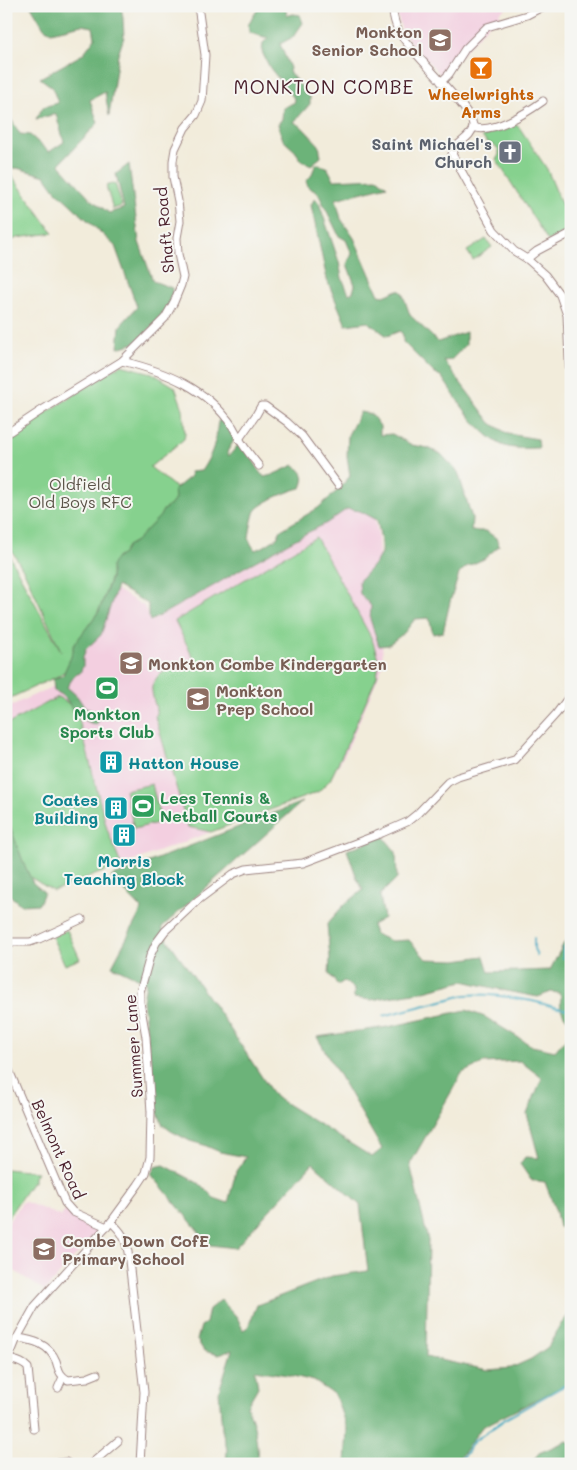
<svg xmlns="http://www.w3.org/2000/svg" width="577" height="1470" font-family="Mali,sans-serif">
  <rect width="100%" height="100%" fill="#f6f6f2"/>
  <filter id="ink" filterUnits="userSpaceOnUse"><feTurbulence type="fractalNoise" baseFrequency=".02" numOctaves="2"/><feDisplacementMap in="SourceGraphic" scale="10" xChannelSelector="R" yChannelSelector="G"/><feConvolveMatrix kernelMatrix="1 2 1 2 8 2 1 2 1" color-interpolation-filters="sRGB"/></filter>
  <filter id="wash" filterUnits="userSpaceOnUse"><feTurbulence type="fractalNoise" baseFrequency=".0096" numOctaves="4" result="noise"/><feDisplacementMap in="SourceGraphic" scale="20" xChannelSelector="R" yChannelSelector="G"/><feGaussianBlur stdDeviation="1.12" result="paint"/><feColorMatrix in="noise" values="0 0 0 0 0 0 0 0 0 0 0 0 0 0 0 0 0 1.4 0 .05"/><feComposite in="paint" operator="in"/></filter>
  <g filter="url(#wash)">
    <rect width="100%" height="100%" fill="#f2ecdb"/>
    <g fill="#f3cfe0">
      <polygon points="395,6 509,6 499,13 502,19 490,23 442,76 411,43 401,28"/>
      <polygon points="350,508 362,508 375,519 378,534 383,665 347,750 330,780 318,792 53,891 12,866 6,868 6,708 67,680 76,672 115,589 144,606 150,622"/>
      <polygon points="23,1201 61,1216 66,1210 100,1228 45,1291 13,1270 6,1278 6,1225"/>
    </g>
    <g fill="#86d18e" stroke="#68785c">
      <path d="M512,123L519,127L547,169L571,227V229L548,241L496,159L499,155V150C494,144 488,144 482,137L486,135L485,132Z"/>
      <polygon points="10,173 53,233 17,238 6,243 6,174"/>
      <polygon points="115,183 122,206 113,209 106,186"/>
      <polygon points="486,239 492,247 473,260 467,251"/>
      <polygon points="121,365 152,373 175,387 183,409 185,434 184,439 150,467 185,495 115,564 101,606 69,668 58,676 6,700 6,559 10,557 61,651 24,571 6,541 6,439 66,400"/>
      <path d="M316,537L372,639L379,662L377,676L345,749L330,780L318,792L211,832L188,827L155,716L157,714C156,707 151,693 152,687C156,670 180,665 194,659L175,621Z"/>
      <polygon points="58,697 76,708 107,829 121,865 53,891 12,866 6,868 6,725"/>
      <polygon points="152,784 161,822 134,829 125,790"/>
      <polygon points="67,930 80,959 65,965 52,937"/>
      <polygon points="6,1169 37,1172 34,1177 34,1182 32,1182 6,1220"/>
    </g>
    <g fill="#6cb379" stroke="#5b6952">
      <polygon points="31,6 121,6 123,18 124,37 118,55 109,116 105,92 90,100 98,123 59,164 91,199 109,213 124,208 116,174 129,164 139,242 153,281 172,288 172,304 154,325 135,343 118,348 120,326 137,307 115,246 55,190 45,176 17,168 6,170 6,114 9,116 20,134 30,135 49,152 64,142 56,114 36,119 43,107 58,103 52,87 40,78 83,54 95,38 93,27 82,25 51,32 44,28"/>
      <polygon points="260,6 285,6 287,16 293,14 300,15 303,23 293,37 280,44 290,68 289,72 310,97 310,104 294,122 301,126 319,145 321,157 311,165 302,161 295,151 283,140 278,124 282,119 283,108 295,102 293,97 270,68 262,52 263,43 268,38 250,33 248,24"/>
      <path d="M316,164L327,167L334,180L377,178L387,186L336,199L341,219L354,238L379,295L384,296L398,290L402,292L410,315L438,342L466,332V345L451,360L444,361L491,423L508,434L538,439L539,448C527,448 511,450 500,444C475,430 457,399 441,376L435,374L403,342V335L400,331L387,336L368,322L346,325L327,280L311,205L315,198L319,203L339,262L342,278L349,294L353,292L355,285L347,264L352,254L346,240L339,236L318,193L308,187L306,181L311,176Z"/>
      <path d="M360,412L371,414L380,426V435L392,434L412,445L428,448L441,454L458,472L472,518L471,531H486L496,538L499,546L484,559L466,567L459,574L450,602L443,632L433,634L429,618L415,619L404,633L388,645L379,646L370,619L371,606L360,594L359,581C365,574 379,561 381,552C382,544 379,529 377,520L360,511L347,509L327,523L307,533L241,569L215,585L150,621L148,614V604L117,586L101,635L86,649L83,657V666L80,673L75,675L67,687L77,696L85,708L94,711L101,716L96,725L84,720L81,717V712H74C66,701 68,696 54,691L53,679L63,675L73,652V646L99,611L111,578V567L115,559L123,554L127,546L136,541L160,516L163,510L171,505L175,499L174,490L191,476L190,472L201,471C208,461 214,449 216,436C218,430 216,426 219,420C227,420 230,428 234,434L233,442L227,452L229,456L238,445C251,452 255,466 264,477L272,475L294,465C304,473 306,476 301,488C291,490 261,502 255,511C253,514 249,535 249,539C250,543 253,547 255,550L263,547L277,538L281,530L318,508L338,490L350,476L347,456L348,435Z"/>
      <path d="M302,802L162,927L165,936L225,1021L275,1097L372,1157L382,1149L317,1037L388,1027L466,1010L485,1017L532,1046L555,1051L571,1032V1230L559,1227L556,1212L545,1182L531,1180L520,1164L525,1157L539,1158L527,1114L542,1078L520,1061L483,1063L462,1073L410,1164L428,1240L426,1357L488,1370L511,1368L531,1359L548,1347L561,1324L571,1312V1387H562L482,1427L455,1464H345L347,1429L335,1395L314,1381L289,1375L255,1370L258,1387L247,1406C256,1426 257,1442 258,1464H226L227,1449L222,1430L219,1391L232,1350L218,1355L204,1351L197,1340L201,1326L206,1323L209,1309L221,1300L237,1317L243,1330L248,1327L257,1305L332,1276L368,1271L360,1205L313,1163L235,1248L210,1245L151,1174L155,1167L164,1165L200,1184L214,1198L228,1203L236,1171L246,1157L220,1152L204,1145L190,1141L171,1131L163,1125L156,1109L143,1001L146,982L112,966L142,909L111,877Z"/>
      <polygon points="6,815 24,864 33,883 44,892 39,904 21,905 6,892"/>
      <path d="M383,836L396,852L397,878L380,895L384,918L372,925L375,934L391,941L409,940L426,959L456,960L484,956L489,972L550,970L564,943L571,935V1021L570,1022C562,1015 559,1007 561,997L559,993L551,992L538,997L511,992L463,981L420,992L371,1000L354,998V989L344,981L338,985L329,974L330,959L327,924L343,906L363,890L357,878L347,850Z"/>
      <polygon points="567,1441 571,1443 571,1464 530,1464 539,1453"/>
    </g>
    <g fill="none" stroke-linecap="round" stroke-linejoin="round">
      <g stroke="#44acc4" stroke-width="2">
        <polyline points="534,938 534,949 537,955"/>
        <polyline points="563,948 563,958"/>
        <path d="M383,1016L465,995C487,993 511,997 532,1001C546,1004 557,1009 571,1010"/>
        <polyline points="458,1464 474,1441 507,1418 560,1388 571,1383"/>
      </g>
    </g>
  </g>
  <g filter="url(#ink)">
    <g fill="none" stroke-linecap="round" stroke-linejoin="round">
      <g stroke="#9e8683" stroke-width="9">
        <g id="minor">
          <path d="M392,6C393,15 395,25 399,32C410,53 475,110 473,127C471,139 455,142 452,154L494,230L514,251L527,259L545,275L560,295L567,315L571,405"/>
          <polyline points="441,82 449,74 465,49 487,27 527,15 544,6"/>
          <path d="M473,127C491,135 528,112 543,101"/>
          <polyline points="527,259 537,251 571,233"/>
          <path d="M122,361C166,372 207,388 233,427C235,431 237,434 239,438C244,448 252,457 259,466"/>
          <polyline points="6,434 42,410 122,361 165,318 174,302 181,285 183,277 178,254 177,238 180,221 178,201 173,177 173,161 175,149 185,128 196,115 202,101 205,55 198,6"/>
          <polyline points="239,439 256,415 261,406 265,406 287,422 302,436 338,485"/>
          <polyline points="6,942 30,942 39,939 82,919"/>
          <polyline points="6,1063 65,1203 73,1212 107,1227"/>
          <path d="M111,1222C122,1232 125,1237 128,1252L144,1392L140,1464"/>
          <path d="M17,1338C34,1340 49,1344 56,1361C59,1370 59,1375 68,1380L87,1378L97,1374"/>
          <path d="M9,1359C16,1361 23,1362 28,1368L34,1429"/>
          <polyline points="6,1365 17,1338 35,1306 111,1222 138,1185 146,1173 150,1157 151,1112 146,1037 140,1002 140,992 150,956 156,943 165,931 197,901 233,874 246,869 303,863 382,833 407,822 417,814 448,782 458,777 514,760 556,714 571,694"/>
          <polyline points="58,1388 63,1377"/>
          <polyline points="48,1464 66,1462 69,1464"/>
          <polyline points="91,1464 118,1441"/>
        </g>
      </g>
      <use href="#minor" stroke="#fff" stroke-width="7"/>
    </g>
  </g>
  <defs>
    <g id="school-square" transform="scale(1.25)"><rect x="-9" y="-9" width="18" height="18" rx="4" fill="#8d6e63" stroke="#f6f6f2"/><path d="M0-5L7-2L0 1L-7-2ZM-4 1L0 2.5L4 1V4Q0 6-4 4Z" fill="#fff"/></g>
    <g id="bar-square" transform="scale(1.25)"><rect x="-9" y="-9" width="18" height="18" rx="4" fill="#e8710a" stroke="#f6f6f2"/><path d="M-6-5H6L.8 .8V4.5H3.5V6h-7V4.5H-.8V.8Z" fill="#fff"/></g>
    <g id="church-square" transform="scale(1.25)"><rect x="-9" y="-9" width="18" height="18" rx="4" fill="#6b7280" stroke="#f6f6f2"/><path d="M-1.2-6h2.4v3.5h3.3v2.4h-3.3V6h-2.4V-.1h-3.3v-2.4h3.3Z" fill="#fff"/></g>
    <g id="stadium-square" transform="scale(1.25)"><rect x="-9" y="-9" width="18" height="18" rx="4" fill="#2e9e5b" stroke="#f6f6f2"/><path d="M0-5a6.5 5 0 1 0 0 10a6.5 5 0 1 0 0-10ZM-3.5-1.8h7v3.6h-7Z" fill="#fff"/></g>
    <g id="building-square" transform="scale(1.25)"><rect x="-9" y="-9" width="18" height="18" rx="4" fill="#0f9aa8" stroke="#f6f6f2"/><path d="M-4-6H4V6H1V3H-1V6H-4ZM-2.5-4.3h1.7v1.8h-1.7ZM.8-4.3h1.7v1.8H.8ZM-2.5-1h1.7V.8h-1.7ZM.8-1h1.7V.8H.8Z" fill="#fff"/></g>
  </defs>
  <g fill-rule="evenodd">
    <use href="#school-square" x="440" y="40"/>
    <use href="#bar-square" x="481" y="68"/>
    <use href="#church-square" x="510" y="152"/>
    <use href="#school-square" x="131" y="663"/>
    <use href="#stadium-square" x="107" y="688"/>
    <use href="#school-square" x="198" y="699"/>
    <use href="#building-square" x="111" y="762"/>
    <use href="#stadium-square" x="143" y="806"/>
    <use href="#building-square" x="116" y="808"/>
    <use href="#building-square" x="124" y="835"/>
    <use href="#school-square" x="44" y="1249"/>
  </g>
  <g text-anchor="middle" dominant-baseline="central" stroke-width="4" stroke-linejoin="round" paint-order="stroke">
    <g font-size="16" font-weight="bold" fill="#785e54" stroke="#f6f6f2" text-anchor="start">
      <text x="422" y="31" text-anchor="end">Monkton<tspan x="422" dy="18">Senior School</tspan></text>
      <text x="148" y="663">Monkton Combe Kindergarten</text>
      <text x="216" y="690">Monkton<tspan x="216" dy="18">Prep School</tspan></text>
      <text x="62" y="1240">Combe Down CofE<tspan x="62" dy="18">Primary School</tspan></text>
    </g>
    <g font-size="16" font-weight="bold" fill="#c56008" stroke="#f6f6f2">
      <text x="481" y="93">Wheelwrights<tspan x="481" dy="18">Arms</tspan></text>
    </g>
    <g font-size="16" font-weight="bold" fill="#5b616d" stroke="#f6f6f2" text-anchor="end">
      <text x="492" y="143">Saint Michael's<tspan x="492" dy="18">Church</tspan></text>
    </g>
    <g font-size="16" fill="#4a1f2b" stroke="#f6f6f2">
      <text transform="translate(164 230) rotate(-95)">Shaft Road</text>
      <text transform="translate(133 1046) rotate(-94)">Summer Lane</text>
      <text transform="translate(59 1149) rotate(66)">Belmont Road</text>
    </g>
    <g font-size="16" fill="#5c5449" stroke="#f6f6f2">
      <text x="80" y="483">Oldfield<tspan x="80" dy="18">Old Boys RFC</tspan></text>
    </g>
    <g font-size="16" font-weight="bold" fill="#27864d" stroke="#f6f6f2">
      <text x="107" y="713">Monkton<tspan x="107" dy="18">Sports Club</tspan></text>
      <text x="160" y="797" text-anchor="start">Lees Tennis &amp;<tspan x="160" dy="18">Netball Courts</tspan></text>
    </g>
    <g font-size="16" font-weight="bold" fill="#0d838f" stroke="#f6f6f2" text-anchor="start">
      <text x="128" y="762">Hatton House</text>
      <text x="98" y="799" text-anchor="end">Coates<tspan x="98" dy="18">Building</tspan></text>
      <text x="124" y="860" text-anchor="middle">Morris<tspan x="124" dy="18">Teaching Block</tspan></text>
    </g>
    <g font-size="19" letter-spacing="1" fill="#4a1f2b" stroke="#f6f6f2">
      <text x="324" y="86">MONKTON COMBE</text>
    </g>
  </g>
  <rect width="577" height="1470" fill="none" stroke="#f6f6f2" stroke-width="25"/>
</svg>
